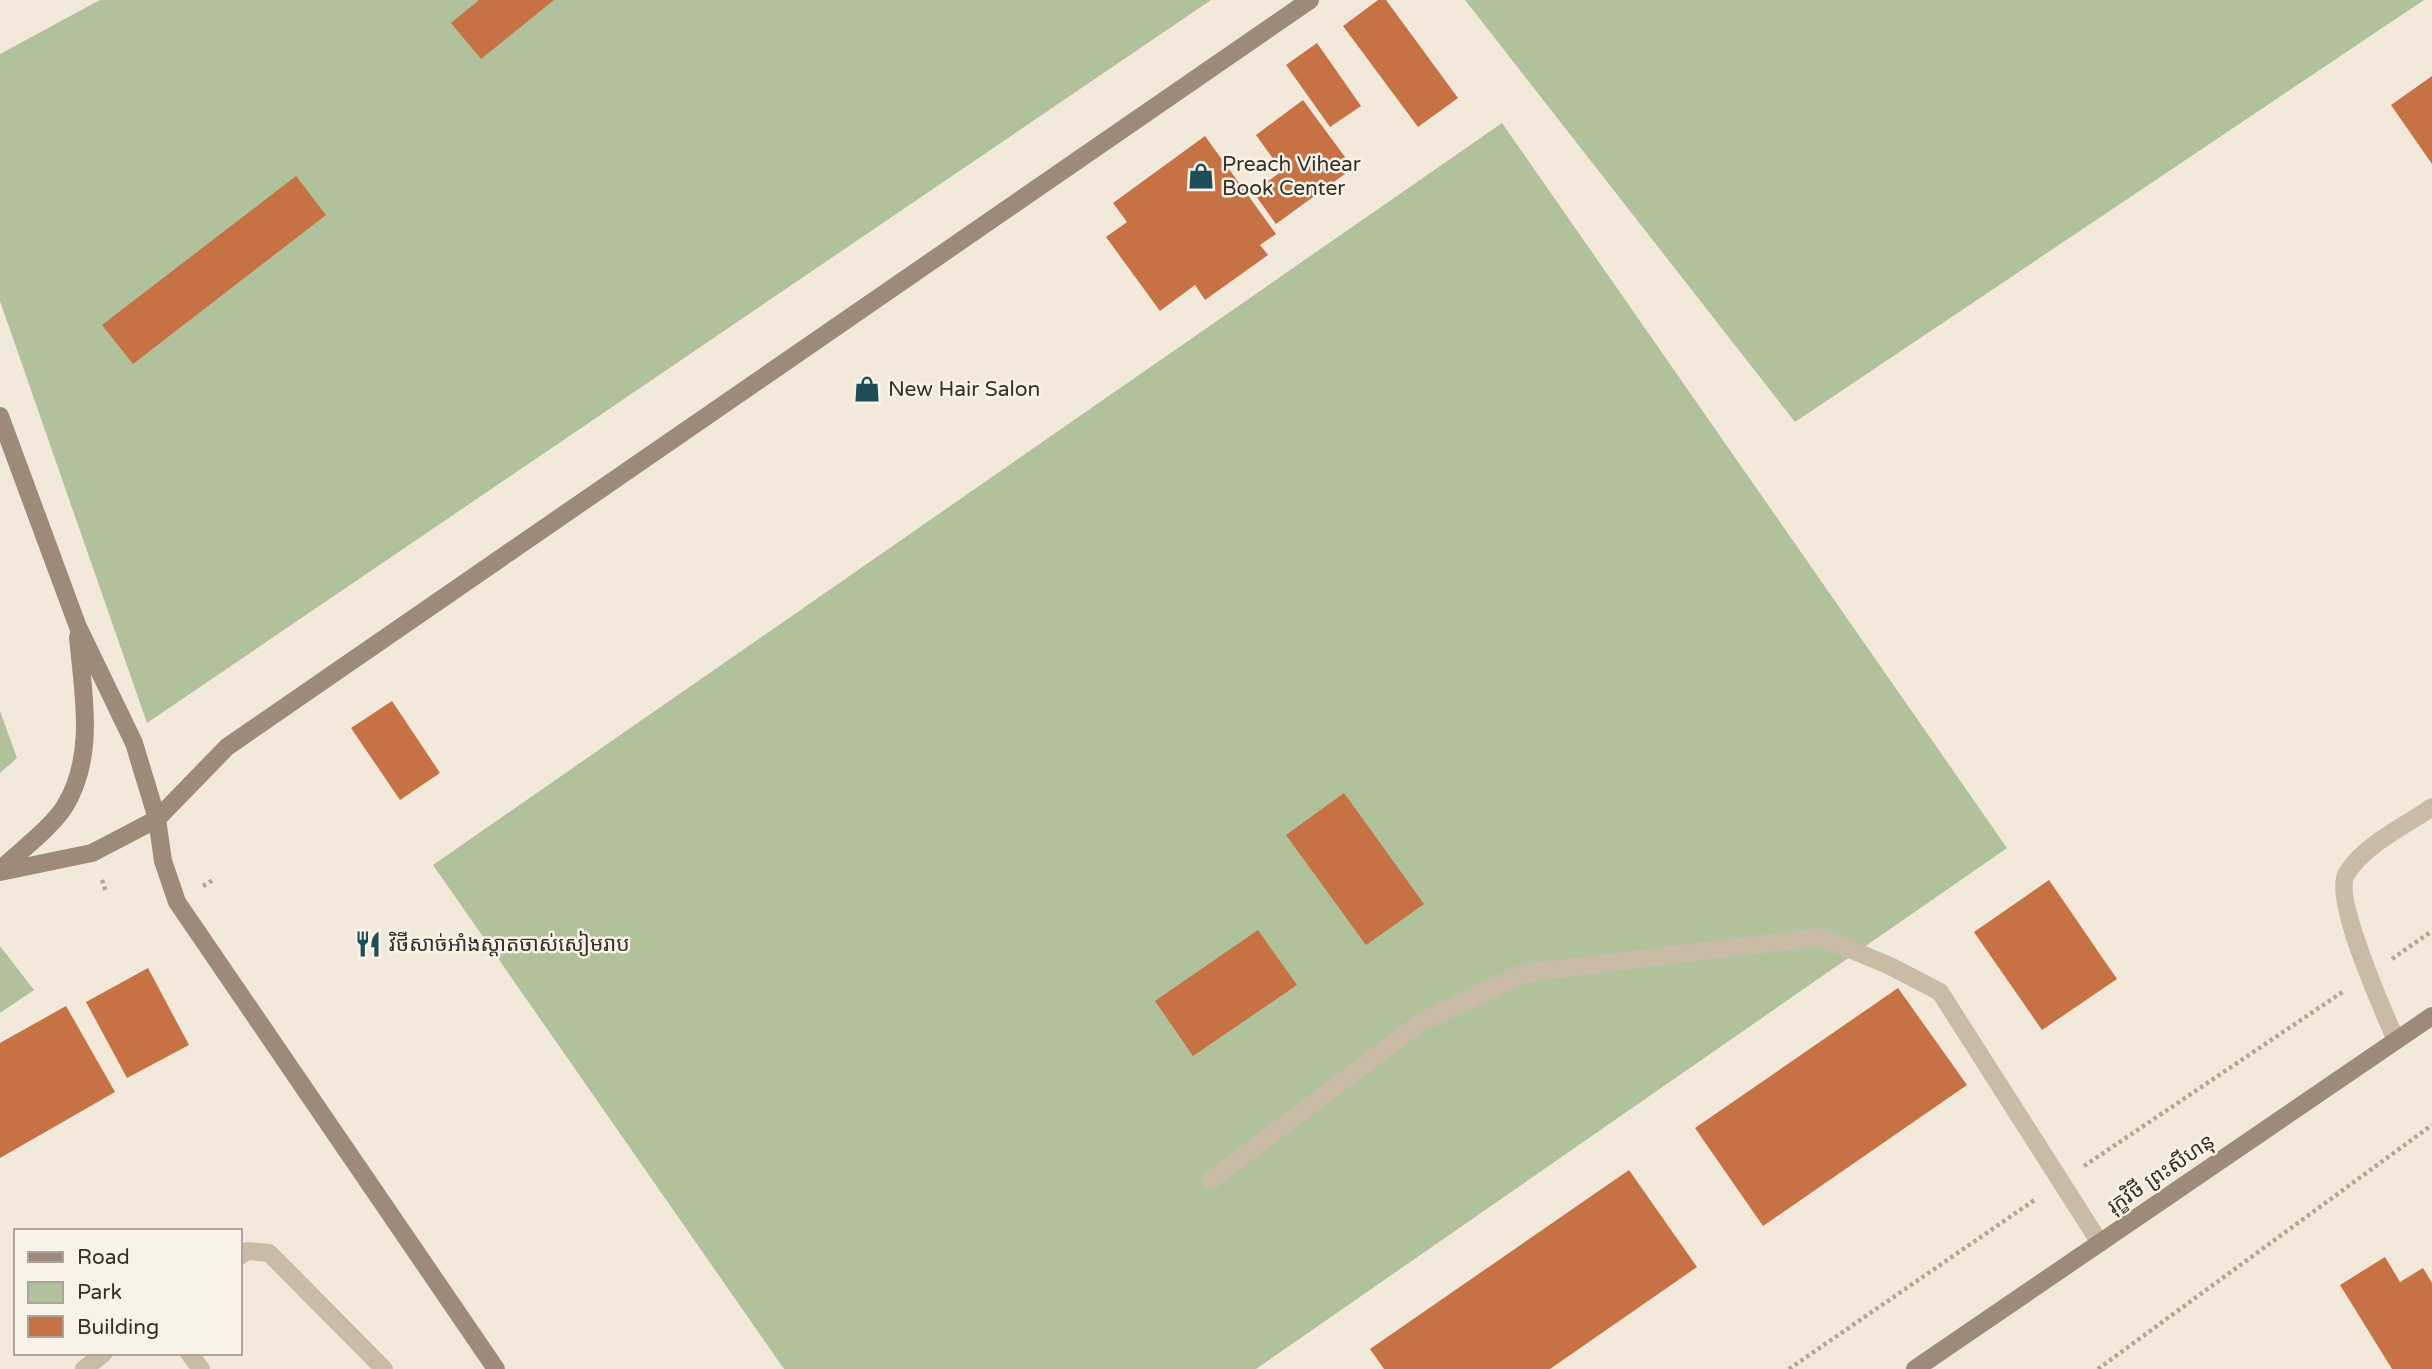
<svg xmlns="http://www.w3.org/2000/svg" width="2432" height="1369" font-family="'Varela Round','Noto Sans Khmer',sans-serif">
  <rect width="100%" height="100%" fill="#f2e9db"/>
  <g fill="#b0c19b">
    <polygon points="100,0 1211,0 147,723 0,301 0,54"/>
    <polygon points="1465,0 2424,0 1795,422"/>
    <polygon points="1502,123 2007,848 1256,1369 784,1369 433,865"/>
    <polygon points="0,711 17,758 0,773"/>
    <polygon points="0,946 34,990 0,1013"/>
  </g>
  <g fill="#c67244">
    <polygon points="479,0 554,0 481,59 451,23"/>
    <polygon points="1378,0 1386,0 1458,98 1418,127 1343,26"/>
    <polygon points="1317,43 1361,106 1330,127 1286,65"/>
    <polygon points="2432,76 2432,164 2391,105"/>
    <polygon points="1303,100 1353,168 1276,224 1253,192 1282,171 1256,135"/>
    <polygon points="1205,136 1276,234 1260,245 1268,255 1205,300 1195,285 1160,311 1106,237 1127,222 1113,203"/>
    <polygon points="296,176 326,215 133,364 102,325"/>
    <polygon points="392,701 440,773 400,800 351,728"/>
    <polygon points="1344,793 1424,904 1366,945 1286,835"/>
    <polygon points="2049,880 2117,979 2042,1030 1974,932"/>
    <polygon points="1258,930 1297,985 1193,1056 1155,1001"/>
    <polygon points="148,968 189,1045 127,1078 86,1002"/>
    <polygon points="1898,988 1967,1085 1763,1226 1695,1128"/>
    <polygon points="66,1006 115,1092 0,1158 0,1043"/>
    <polygon points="1629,1170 1697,1267 1550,1369 1384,1369 1370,1349"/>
    <polygon points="2385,1257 2400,1282 2423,1268 2432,1283 2432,1369 2392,1369 2340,1285"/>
  </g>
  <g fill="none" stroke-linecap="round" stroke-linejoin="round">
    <g stroke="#b6a591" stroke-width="4.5" stroke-dasharray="3.5 3.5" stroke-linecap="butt">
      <polyline points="102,880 106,892"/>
      <polyline points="203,886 213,880"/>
      <polyline points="2392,959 2432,931"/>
      <polyline points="2084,1166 2344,991"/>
      <polyline points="1789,1369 2036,1199"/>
      <polyline points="2098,1369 2432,1125"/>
    </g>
    <g stroke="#cabba7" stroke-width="18">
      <path d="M2396,1041C2384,1011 2331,897 2347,873C2365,844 2405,826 2432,807"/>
      <polyline points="1211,1180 1421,1022 1525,973 1821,937 1890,966 1940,992 2100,1243"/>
      <polyline points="240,1256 247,1251 269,1253 384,1369"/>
      <polyline points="189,1353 201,1369"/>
      <polyline points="84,1369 104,1353"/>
    </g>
    <g stroke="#9d8a78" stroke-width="18">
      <polyline points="0,416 78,627 134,743 157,819 163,861 177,902 496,1369"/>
      <path d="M0,870C19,852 52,827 65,806C96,755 83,693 78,637"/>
      <polyline points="0,872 92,853 157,819 227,747 1310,0"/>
      <polyline points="1915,1369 2432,1016"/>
    </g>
  </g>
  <defs>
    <g id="shop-bare" transform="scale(2.1)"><path d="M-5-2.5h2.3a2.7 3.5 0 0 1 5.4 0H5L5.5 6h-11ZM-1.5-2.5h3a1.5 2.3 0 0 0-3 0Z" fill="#1d4d58" stroke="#f9f3e7" stroke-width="2.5" paint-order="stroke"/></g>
    <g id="restaurant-bare" transform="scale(2.1)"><path d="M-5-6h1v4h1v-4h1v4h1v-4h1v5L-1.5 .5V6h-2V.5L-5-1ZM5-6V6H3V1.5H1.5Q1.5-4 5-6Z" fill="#1d4d58" stroke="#f9f3e7" stroke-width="2.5" paint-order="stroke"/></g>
  </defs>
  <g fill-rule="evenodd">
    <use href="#shop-bare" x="1201" y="176"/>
    <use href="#shop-bare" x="867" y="389"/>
    <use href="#restaurant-bare" x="368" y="944"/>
  </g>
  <g text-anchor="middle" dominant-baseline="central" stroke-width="5" stroke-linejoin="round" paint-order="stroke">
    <g font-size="21" fill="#362e27" stroke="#f9f3e7" text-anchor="start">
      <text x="1222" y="164">Preach Vihear<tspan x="1222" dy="24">Book Center</tspan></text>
      <text x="888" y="389">New Hair Salon</text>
      <text x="389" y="944">វិថីសាច់អាំងស្តាតចាស់សៀមរាប</text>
    </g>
    <g font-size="21" fill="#362e27" stroke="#f9f3e7">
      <text transform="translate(2161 1174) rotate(-34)">រុក្ខវិថី ព្រះសីហនុ</text>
    </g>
  </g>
  <rect x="14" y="1229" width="228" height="126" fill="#f9f3e7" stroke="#aba49a" stroke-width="2"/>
  <rect x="28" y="1252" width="35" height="10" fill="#9d8a78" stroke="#aba49a" stroke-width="2"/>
  <text x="77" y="1264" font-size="21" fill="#362e27">Road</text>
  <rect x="28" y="1282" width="35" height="21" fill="#b0c19b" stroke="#aba49a" stroke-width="2"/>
  <text x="77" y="1299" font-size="21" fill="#362e27">Park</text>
  <rect x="28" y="1316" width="35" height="21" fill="#c67244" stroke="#aba49a" stroke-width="2"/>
  <text x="77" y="1334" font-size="21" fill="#362e27">Building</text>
</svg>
